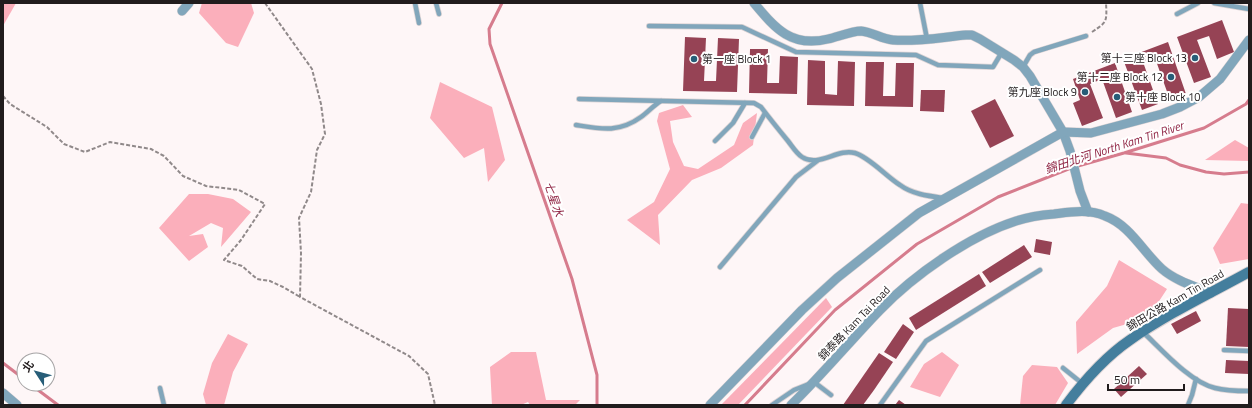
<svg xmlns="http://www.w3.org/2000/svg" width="1252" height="408" font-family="'Titillium Web','Noto Sans TC',sans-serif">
  <rect width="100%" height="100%" fill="#fef6f7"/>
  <polygon fill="#faaebb" points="826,298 832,307 738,405 721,405"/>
  <g fill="#fbafbb">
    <polygon points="3,3 16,3 3,26"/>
    <polygon points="202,3 251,3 254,13 238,47 226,43 199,13"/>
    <polygon points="440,82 492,107 505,160 488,182 484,148 464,158 430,118"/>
    <polygon points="683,105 692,117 670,121 673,142 684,166 698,169 734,145 743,123 757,113 753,145 721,168 692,180 658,215 660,245 627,220 654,202 670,169 657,121 659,113"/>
    <polygon points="1235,140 1249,148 1249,161 1205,160"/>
    <polygon points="189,194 208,194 233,199 251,212 221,247 223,228 211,223 189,236 203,234 208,247 189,261 159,228"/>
    <polygon points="1241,203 1249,204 1249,259 1220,264 1213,248"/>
    <polygon points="1119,260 1167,289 1148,318 1113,328 1077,354 1076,322 1107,286"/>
    <polygon points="228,334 248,344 233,372 224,405 206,405 203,394 212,363"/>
    <polygon points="511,352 536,352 546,400 580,400 575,405 530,405 528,402 521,405 492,405 490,367"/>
    <polygon points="942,352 959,365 940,397 910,387 924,364"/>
    <polygon points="1032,365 1057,367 1068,383 1055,405 1020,405 1023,376"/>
  </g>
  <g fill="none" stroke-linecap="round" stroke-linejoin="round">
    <g stroke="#d67c8d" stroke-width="3">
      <polyline points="502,3 489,29 490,44 572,279 597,375 597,405"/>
      <polyline points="1126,153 1166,158 1180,165 1206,172 1224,174 1249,172"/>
      <polyline points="3,363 24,379"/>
      <polyline points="30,384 58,405"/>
      <polyline points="745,405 835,310 917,244 998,197 1071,168 1124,153 1204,128 1246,104 1249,100"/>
    </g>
  </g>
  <g fill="#964355">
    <polygon points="1222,20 1234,52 1217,59 1209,36 1197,40 1211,77 1194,83 1177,37"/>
    <polygon points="685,37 706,38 704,81 716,81 718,38 739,39 737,92 683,91"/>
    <polygon points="1168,42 1186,94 1170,100 1155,58 1143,62 1158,104 1142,110 1123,59"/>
    <polygon points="750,49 768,49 767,83 779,83 780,56 798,57 797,94 749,93"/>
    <polygon points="808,60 825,61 825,94 837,95 838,61 855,62 854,106 807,105"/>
    <polygon points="866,62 884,62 883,96 895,96 896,63 914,63 913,107 865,106"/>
    <polygon points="1115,63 1132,112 1116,118 1102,79 1090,84 1103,118 1082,126 1073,103 1080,100 1073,79"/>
    <polygon points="921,90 945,90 944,112 920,111"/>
    <polygon points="995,99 1014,136 990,148 971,111"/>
    <polygon points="1036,239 1052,242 1050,255 1034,252"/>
    <polygon points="1024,245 1032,257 990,283 982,272"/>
    <polygon points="979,274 986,286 916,330 909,318"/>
    <polygon points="1228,308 1249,309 1249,347 1226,346"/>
    <polygon points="1196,311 1201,321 1177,334 1171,324"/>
    <polygon points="903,324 914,332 896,359 884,352"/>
    <polygon points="879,353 893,362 874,390 863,405 843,405"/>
    <polygon points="1226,360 1249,361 1249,374 1225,373"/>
    <polygon points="1139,366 1147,374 1121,397 1114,389"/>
    <polygon points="899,400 906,405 895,405"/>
  </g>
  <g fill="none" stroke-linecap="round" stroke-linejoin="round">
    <g stroke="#dbd3d4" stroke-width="6">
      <g id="service">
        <polyline points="415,3 419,23"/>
        <polyline points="436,3 439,14"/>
        <polyline points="920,3 927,39"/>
        <polyline points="1214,3 1249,9"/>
        <polyline points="1177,14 1198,3"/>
        <polyline points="649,26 742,27 796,52 916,55 938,65 993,67 1002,52"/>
        <polyline points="1023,67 1030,55 1034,52 1086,36"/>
        <path d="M579,99L754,103L761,107C770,119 779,130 788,141C792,146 796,153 802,157C819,168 837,148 855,153C869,157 887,177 900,185C912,194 928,196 943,198"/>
        <path d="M576,125C601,129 619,133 641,117C648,112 654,105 661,101"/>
        <polyline points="752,137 765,113"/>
        <polyline points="715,141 733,123 745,103"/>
        <polyline points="720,267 796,177 817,161"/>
        <path d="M1143,332C1162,350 1190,382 1215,388C1226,391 1238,391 1249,391"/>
        <polyline points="1224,350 1249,351"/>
        <polyline points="1063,368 1083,384"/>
        <polyline points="160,388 164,405"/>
        <polyline points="772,405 794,390 814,382 831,395"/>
        <polyline points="880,405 926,341 1040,270"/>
        <polyline points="1188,405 1192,395 1196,379"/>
      </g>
    </g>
    <g stroke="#dbd3d4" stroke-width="10">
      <g id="minor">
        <path d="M754,3C775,28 791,48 828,39C837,37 852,31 861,31C872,32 882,39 893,40C917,42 943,37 966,35H972L980,39L1014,60L1023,67L1030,76L1063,132L1070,151L1080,191L1088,212"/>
        <polyline points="182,11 189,3"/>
        <polyline points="1063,132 1091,133 1162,114 1180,107 1199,97 1220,79 1249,40"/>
        <polyline points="3,393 17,405"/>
        <polyline points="710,405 802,310 837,278 919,213 1063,132"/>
        <path d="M791,405C822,375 850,341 880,310C914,275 969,236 1016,221C1028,217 1041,215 1054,214C1071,212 1089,209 1105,216C1130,225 1143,252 1162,269C1176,281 1194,286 1211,293"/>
      </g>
    </g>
    <g stroke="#dbd3d4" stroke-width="12">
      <path id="secondary" d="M1066,405C1084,381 1105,357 1130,340C1167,314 1209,294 1249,272"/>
    </g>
    <g stroke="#90898a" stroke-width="2" stroke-dasharray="4 2" stroke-linecap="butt">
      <polyline points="265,3 312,69 321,104 325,134 317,150 311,192 299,218 301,253 300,297 409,356 428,374 435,405"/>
      <path d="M1092,32C1107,22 1107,22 1106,3"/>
      <polyline points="3,96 10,104 47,127 64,144 85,152 110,142 151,149 164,156 183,176 206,186 239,190 265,204 241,240 224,260 242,266 257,279 270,281 283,287 300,297"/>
    </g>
    <use href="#service" stroke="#81a6bb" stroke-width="4.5"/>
    <use href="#minor" stroke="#81a6bb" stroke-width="9"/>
    <use href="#secondary" stroke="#447e9d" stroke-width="10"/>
  </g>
  <g fill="#275d78" stroke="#fff" stroke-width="1.5">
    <circle cx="1195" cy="58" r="4"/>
    <circle cx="694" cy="59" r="4"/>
    <circle cx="1171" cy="77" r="4"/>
    <circle cx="1085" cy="92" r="4"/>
    <circle cx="1117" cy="97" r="4"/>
  </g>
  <g text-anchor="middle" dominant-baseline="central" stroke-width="4" stroke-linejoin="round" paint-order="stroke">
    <g font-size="11" fill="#211c1d" stroke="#fff" text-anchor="end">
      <text x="1187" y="58">第十三座 Block 13</text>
      <text x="702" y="59" text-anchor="start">第一座 Block 1</text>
      <text x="1163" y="77">第十二座 Block 12</text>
      <text x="1077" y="92">第九座 Block 9</text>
      <text x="1125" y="97" text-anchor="start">第十座 Block 10</text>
    </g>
    <g font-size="11" fill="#211c1d" stroke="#fff">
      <text transform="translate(1175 300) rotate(-30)">錦田公路 Kam Tin Road</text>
      <text transform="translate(854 323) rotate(-46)">錦泰路 Kam Tai Road</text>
    </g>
    <g font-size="12" font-style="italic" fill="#902544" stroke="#fff">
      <text transform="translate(1114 147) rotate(-18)">錦田北河 North Kam Tin River</text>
      <text transform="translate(554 199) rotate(71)">七星水</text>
    </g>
  </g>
  <rect width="1252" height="408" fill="none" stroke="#211c1d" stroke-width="8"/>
  <g transform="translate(36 372) rotate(306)"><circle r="19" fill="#ffffff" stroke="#a6a4a5"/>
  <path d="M0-3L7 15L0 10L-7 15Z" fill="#275d78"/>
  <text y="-6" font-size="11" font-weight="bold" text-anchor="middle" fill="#211c1d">北</text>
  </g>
  <path d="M1108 384v6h76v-6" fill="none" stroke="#211c1d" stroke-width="2"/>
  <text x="1114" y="384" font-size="12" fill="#211c1d" stroke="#ffffff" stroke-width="3" paint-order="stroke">50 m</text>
</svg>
